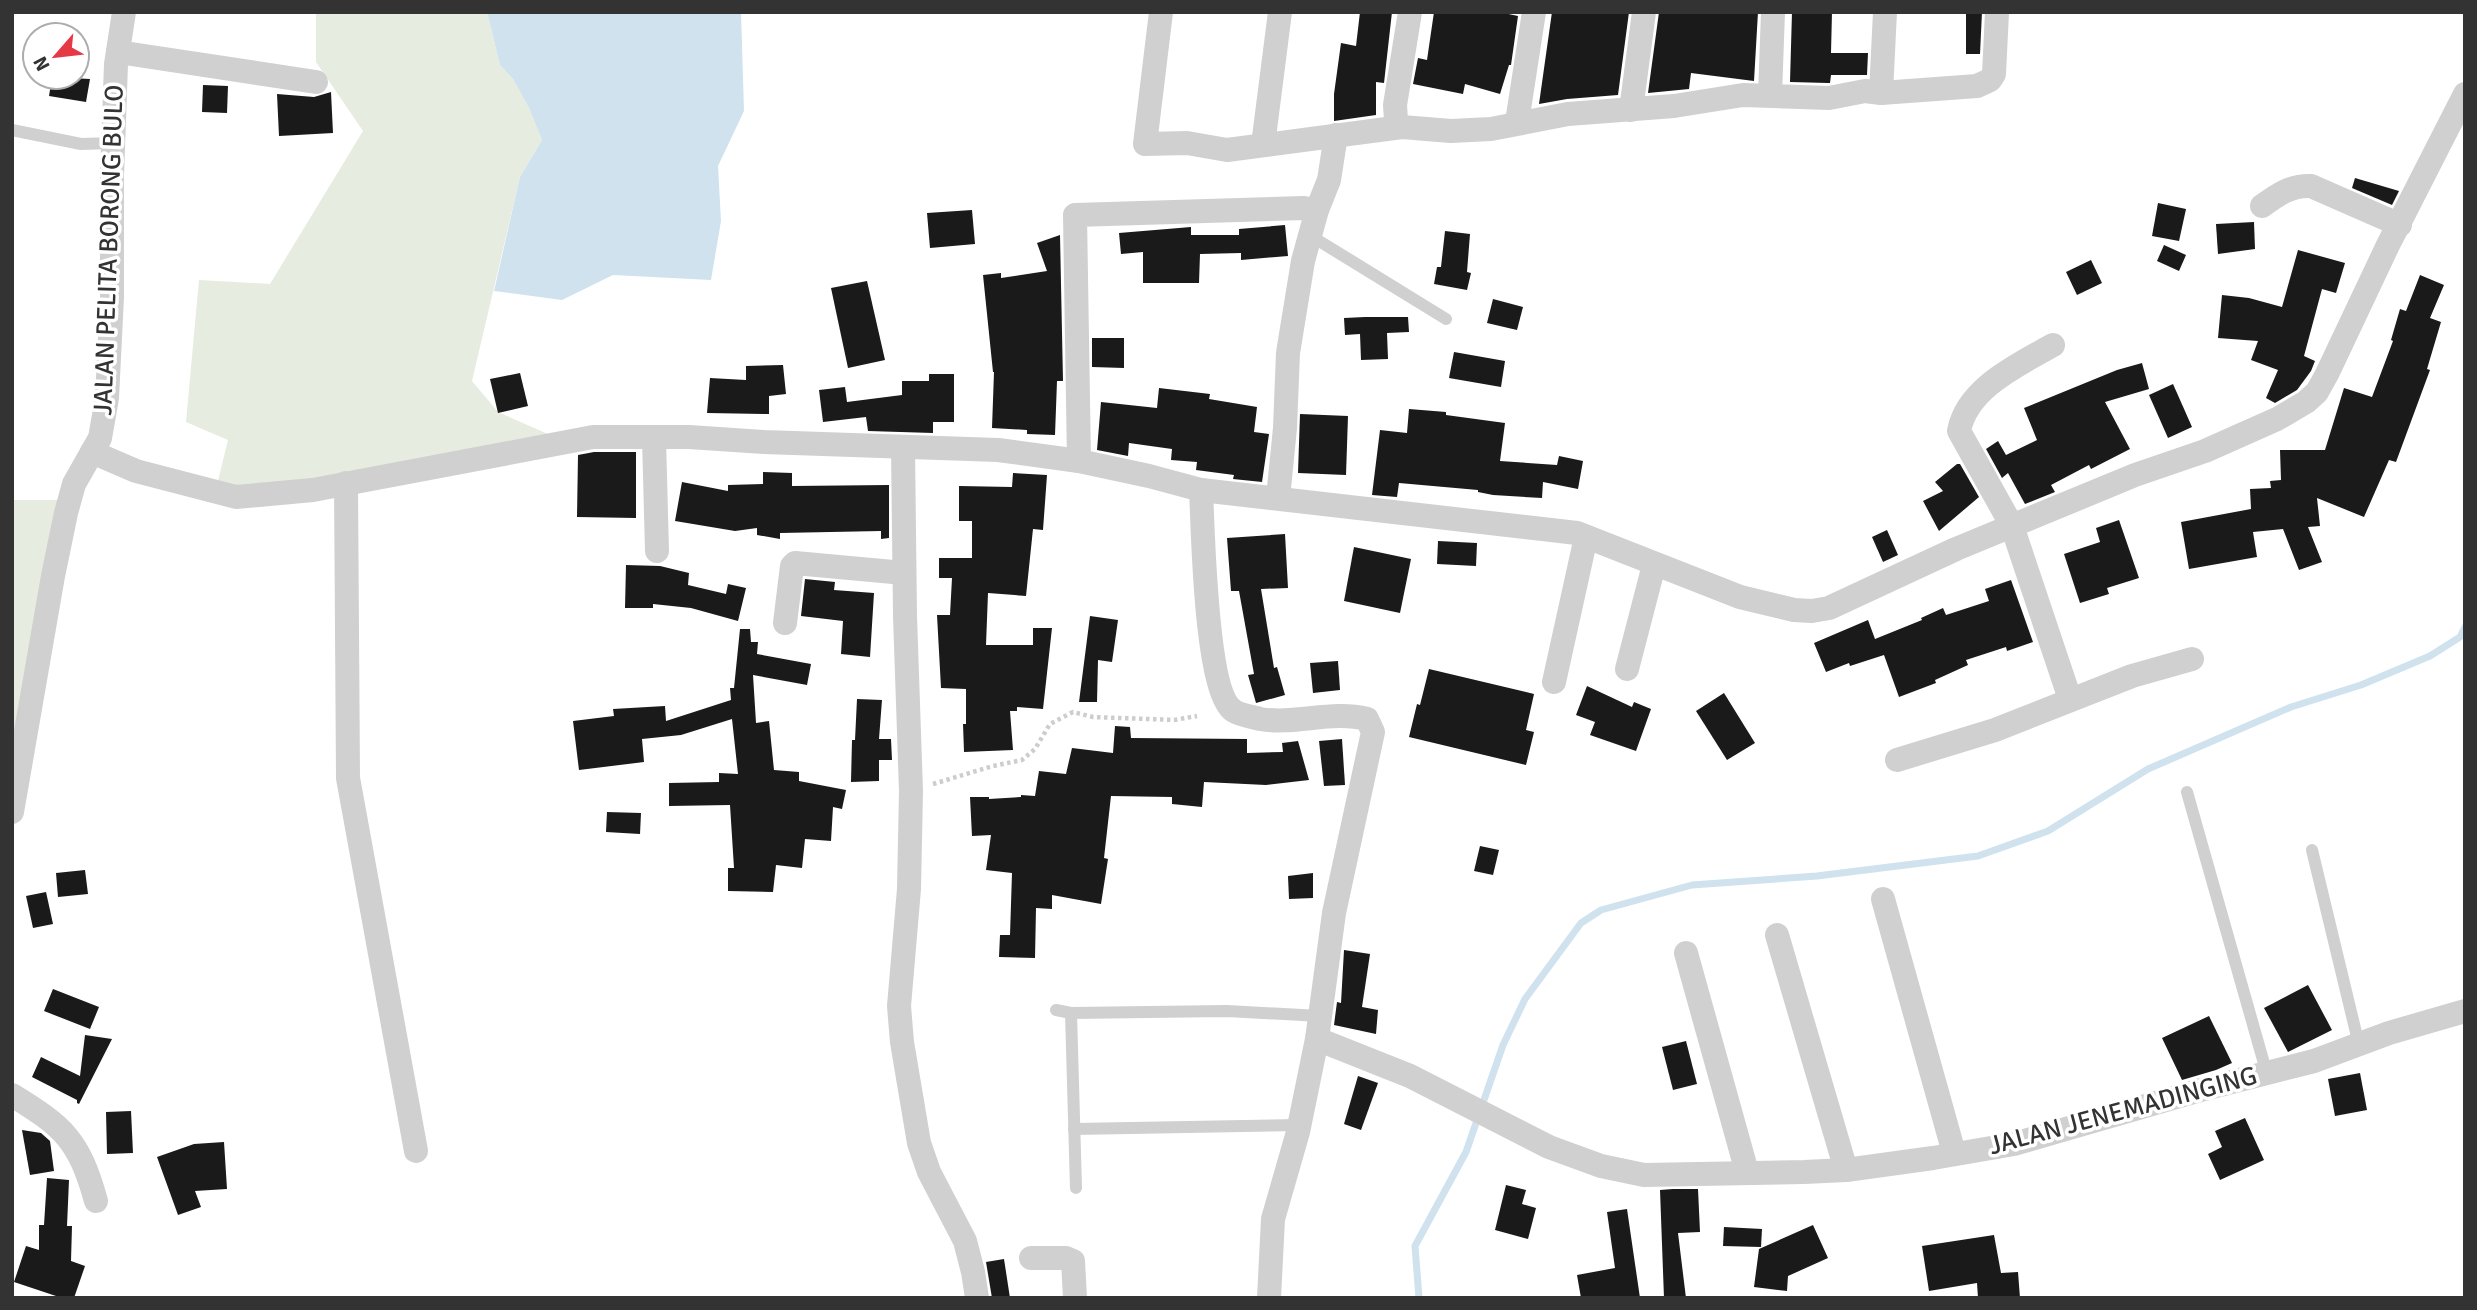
<svg xmlns="http://www.w3.org/2000/svg" width="2477" height="1310" font-family="Signika,sans-serif">
  <rect width="100%" height="100%" fill="#fff"/>
  <g fill="#e6ecdf">
    <polygon points="316,12 487,12 500,65 513,79 529,108 542,140 520,177 472,381 498,412 573,445 271,494 217,485 228,440 186,422 199,280 270,284 363,131 316,62"/>
    <polygon points="12,500 58,500 12,755"/>
  </g>
  <polygon fill="#cfe2ee" points="487,12 741,12 744,111 718,166 721,221 711,280 613,275 562,300 494,291 520,177 542,140 529,108 513,79 500,65"/>
  <g fill="none" stroke-linecap="round" stroke-linejoin="round">
    <polyline stroke="#cfe2ee" stroke-width="7" points="1419,1298 1415,1246 1466,1152 1503,1045 1525,999 1581,923 1601,910 1692,885 1817,876 1978,856 2048,831 2148,769 2291,707 2361,685 2430,656 2460,637 2465,627"/>
  </g>
  <g fill="#1a1a1a">
    <polygon points="1360,12 1392,12 1384,83 1376,82 1376,115 1334,121 1334,94 1341,43 1356,46"/>
    <polygon points="1434,12 1499,12 1518,16 1511,65 1509,65 1500,94 1465,84 1463,94 1413,84 1418,58 1427,60"/>
    <polygon points="1552,12 1629,12 1618,95 1567,99 1539,104"/>
    <polygon points="1659,12 1758,12 1754,81 1691,73 1689,89 1648,93"/>
    <polygon points="1792,12 1832,12 1831,53 1868,53 1867,75 1831,75 1830,83 1828,83 1790,82"/>
    <polygon points="1966,12 1982,12 1980,54 1966,54"/>
    <polygon points="52,77 90,79 86,102 49,96"/>
    <polygon points="203,85 228,86 227,113 202,112"/>
    <polygon points="331,92 333,133 279,136 277,94 314,97"/>
    <polygon points="2355,178 2399,191 2392,205 2352,188"/>
    <polygon points="2158,203 2186,209 2179,241 2152,236"/>
    <polygon points="972,210 975,244 930,248 927,213"/>
    <polygon points="2254,222 2255,249 2218,254 2216,224"/>
    <polygon points="1285,225 1288,256 1241,260 1241,253 1200,254 1199,283 1143,283 1143,252 1121,254 1119,233 1191,227 1191,235 1239,235 1239,229"/>
    <polygon points="1445,231 1470,234 1467,272 1471,273 1467,290 1434,284 1437,267 1441,267"/>
    <polygon points="1060,235 1063,381 1057,381 1055,435 1027,434 1027,430 992,428 994,372 993,372 983,275 1001,273 1001,278 1047,271 1037,243"/>
    <polygon points="2164,245 2186,255 2179,271 2157,261"/>
    <polygon points="2298,250 2345,263 2336,293 2322,289 2304,356 2315,361 2311,371 2297,390 2275,403 2266,398 2278,370 2251,360 2258,341 2218,338 2222,295 2249,298 2282,307"/>
    <polygon points="2091,260 2102,283 2077,295 2066,272"/>
    <polygon points="2420,275 2444,285 2430,318 2441,322 2427,369 2430,370 2396,462 2389,460 2364,517 2317,498 2320,526 2308,527 2322,562 2299,570 2283,529 2253,532 2257,557 2189,569 2181,522 2251,509 2250,489 2271,488 2270,481 2281,480 2280,450 2325,450 2344,388 2372,397 2393,341 2391,340 2400,309 2406,311"/>
    <polygon points="867,281 885,360 848,368 831,288"/>
    <polygon points="1493,299 1523,307 1517,330 1487,323"/>
    <polygon points="1365,317 1408,317 1409,332 1387,333 1388,359 1361,360 1360,334 1345,335 1344,318"/>
    <polygon points="1092,338 1124,338 1124,368 1092,367"/>
    <polygon points="1454,352 1505,361 1501,387 1449,378"/>
    <polygon points="2142,363 2149,389 2105,402 2130,449 2091,469 2089,465 2051,485 2055,492 2025,504 2008,473 2002,478 1986,449 1998,441 2006,455 2037,440 2024,408 2117,370"/>
    <polygon points="783,365 786,394 769,396 769,414 707,413 710,378 746,380 746,366"/>
    <polygon points="520,373 528,406 498,413 490,379"/>
    <polygon points="929,374 954,374 954,422 933,422 933,433 868,431 866,417 823,422 819,390 845,387 847,402 902,395 902,381 929,381"/>
    <polygon points="2173,384 2192,427 2168,438 2149,395"/>
    <polygon points="1159,388 1210,394 1209,399 1257,407 1254,432 1269,434 1262,482 1233,479 1234,475 1196,470 1197,462 1171,460 1172,449 1129,443 1128,456 1097,450 1101,402 1157,408"/>
    <polygon points="1409,409 1446,412 1446,415 1505,423 1500,461 1557,465 1559,456 1583,461 1578,489 1543,482 1542,498 1493,495 1478,492 1478,490 1399,483 1397,497 1372,495 1380,430 1407,433"/>
    <polygon points="1300,414 1348,416 1346,475 1298,473"/>
    <polygon points="594,452 636,452 636,518 577,517 578,455"/>
    <polygon points="1957,464 1960,464 1979,497 1939,531 1923,501 1943,491 1935,482"/>
    <polygon points="763,472 792,473 792,486 889,485 889,538 881,539 881,531 780,533 780,539 757,535 757,528 735,531 675,521 682,482 728,491 728,485 763,484"/>
    <polygon points="1013,473 1047,475 1043,530 1033,529 1026,596 988,593 986,645 1033,645 1033,628 1052,628 1043,709 1017,707 1017,711 1010,711 1013,750 964,752 963,724 966,724 966,689 941,688 937,615 950,615 952,578 939,578 939,558 972,558 972,521 959,521 959,486 1012,487"/>
    <polygon points="2119,520 2139,578 2107,588 2109,594 2080,603 2064,554 2100,542 2096,528"/>
    <polygon points="1887,530 1898,555 1883,562 1872,537"/>
    <polygon points="1285,534 1288,588 1261,589 1274,668 1277,667 1285,695 1256,703 1248,675 1254,674 1239,591 1231,591 1227,538"/>
    <polygon points="1438,541 1477,543 1476,566 1437,564"/>
    <polygon points="1354,547 1411,559 1400,613 1344,601"/>
    <polygon points="626,565 660,566 689,573 688,585 726,594 728,584 746,588 738,621 691,608 653,604 653,608 625,608"/>
    <polygon points="805,579 835,582 834,590 874,593 870,657 841,654 843,621 801,616"/>
    <polygon points="2011,580 2033,642 2007,651 2006,647 1966,660 1968,665 1935,680 1936,683 1899,697 1884,655 1850,666 1849,663 1826,672 1814,643 1868,620 1875,639 1922,620 1921,618 1943,608 1946,615 1989,601 1985,589"/>
    <polygon points="1090,616 1118,620 1112,662 1098,660 1097,702 1079,702"/>
    <polygon points="740,629 750,629 751,642 758,642 757,654 811,664 807,685 753,675 756,723 769,721 774,770 799,772 799,781 846,790 842,809 833,807 831,841 805,839 802,868 776,865 773,892 728,891 728,868 734,868 730,805 669,806 669,783 719,782 719,773 738,774 732,719 681,735 642,739 644,762 579,770 573,721 614,716 613,709 665,706 666,721 731,700 730,688 734,688"/>
    <polygon points="1338,661 1340,690 1313,693 1310,663"/>
    <polygon points="1429,669 1534,694 1526,730 1534,732 1526,765 1409,737 1417,704 1420,705"/>
    <polygon points="1587,686 1632,707 1634,702 1651,709 1636,751 1590,735 1595,722 1576,715"/>
    <polygon points="1724,693 1755,743 1727,760 1696,711"/>
    <polygon points="857,699 882,700 879,739 891,739 892,760 879,760 879,781 851,782 852,740 855,740"/>
    <polygon points="1115,726 1130,727 1131,738 1247,739 1247,753 1283,752 1282,743 1298,741 1309,780 1266,785 1204,782 1202,807 1172,804 1172,797 1111,796 1104,858 1108,859 1101,904 1052,895 1052,909 1036,908 1035,958 999,957 1000,935 1010,935 1012,873 986,870 991,835 972,836 970,797 989,797 989,799 1021,797 1021,795 1035,796 1039,771 1066,774 1072,748 1113,753"/>
    <polygon points="1342,739 1345,785 1324,786 1319,741"/>
    <polygon points="607,812 641,813 640,834 606,832"/>
    <polygon points="1480,846 1499,850 1493,875 1474,871"/>
    <polygon points="85,870 88,894 58,897 56,873"/>
    <polygon points="1313,873 1313,898 1289,899 1288,876"/>
    <polygon points="46,892 53,924 33,928 26,896"/>
    <polygon points="1344,950 1370,954 1362,1007 1378,1010 1376,1034 1334,1025 1337,1002 1341,1003"/>
    <polygon points="2308,985 2332,1030 2288,1052 2264,1008"/>
    <polygon points="53,989 99,1007 90,1029 44,1011"/>
    <polygon points="2209,1016 2232,1063 2216,1070 2182,1080 2162,1038"/>
    <polygon points="85,1035 112,1039 79,1104 77,1103 77,1100 32,1077 41,1057 80,1076"/>
    <polygon points="1686,1041 1697,1084 1673,1090 1662,1047"/>
    <polygon points="2360,1073 2367,1110 2335,1116 2328,1079"/>
    <polygon points="1358,1076 1378,1083 1361,1130 1344,1124"/>
    <polygon points="131,1111 133,1153 107,1154 106,1112"/>
    <polygon points="2245,1118 2264,1160 2220,1180 2208,1154 2222,1147 2215,1131"/>
    <polygon points="22,1130 41,1133 50,1141 54,1171 30,1175"/>
    <polygon points="224,1142 227,1189 195,1191 201,1207 178,1215 157,1157 194,1144"/>
    <polygon points="47,1178 69,1180 67,1226 72,1226 71,1261 85,1266 74,1298 62,1298 14,1282 26,1246 39,1250 39,1225 44,1225"/>
    <polygon points="1506,1185 1526,1190 1522,1204 1536,1208 1528,1239 1495,1230"/>
    <polygon points="1673,1189 1673,1191 1673,1189 1698,1189 1700,1232 1678,1233 1686,1298 1664,1298 1660,1190"/>
    <polygon points="1627,1209 1640,1298 1581,1298 1577,1275 1615,1268 1607,1212"/>
    <polygon points="1813,1225 1828,1258 1788,1276 1787,1291 1754,1287 1759,1249"/>
    <polygon points="1724,1227 1762,1229 1761,1247 1723,1246"/>
    <polygon points="1994,1235 2001,1273 2018,1272 2020,1298 1978,1298 1977,1283 1929,1291 1922,1246"/>
    <polygon points="1004,1259 1010,1298 992,1298 986,1262"/>
  </g>
  <g fill="none" stroke-linecap="round" stroke-linejoin="round">
    <polyline stroke="#cdcdcd" stroke-width="4.5" stroke-dasharray="3.5 3.5" stroke-linecap="butt" points="933,784 993,766 1022,760 1035,749 1050,724 1073,712 1093,717 1174,720 1197,716"/>
    <g stroke="#d0d0d0" stroke-width="12">
      <polyline points="12,130 81,144 113,143"/>
      <polyline points="1311,236 1446,319"/>
      <polyline points="2187,792 2267,1074"/>
      <polyline points="2312,850 2359,1045"/>
      <polyline points="1056,1010 1071,1013 1227,1011 1320,1016"/>
      <polyline points="1071,1013 1076,1188"/>
      <polyline points="1074,1129 1299,1125"/>
    </g>
    <g stroke="#d0d0d0" stroke-width="24">
      <polyline points="1161,12 1145,144 1187,143 1227,150 1402,127"/>
      <polyline points="1410,12 1395,105 1396,120 1402,127 1451,131 1491,129 1568,114 1674,106 1743,95 1829,98 1865,91 1881,93 1977,86 1990,80 1994,74 1997,12"/>
      <polyline points="118,52 316,82"/>
      <polyline points="1881,93 1885,12"/>
      <polyline points="1770,95 1773,12"/>
      <polyline points="1631,110 1644,12"/>
      <polyline points="1517,122 1534,12"/>
      <polyline points="1263,145 1280,12"/>
      <path d="M2262,206C2277,195 2291,185 2311,186L2400,225"/>
      <polyline points="1317,210 1329,180 1336,135"/>
      <path d="M2053,345C2018,365 1967,388 1959,431L2012,526L2070,699"/>
      <polyline points="654,438 657,551"/>
      <polyline points="903,447 905,616 911,791 909,889 899,1006 902,1042 919,1143 929,1172 965,1241 973,1272 977,1298"/>
      <polyline points="92,452 136,471 236,497 313,490 593,437 689,437 764,442 998,450 1079,461 1149,476 1201,490 1577,533 1740,597 1794,610 1812,611 1829,608 1956,549 2135,475 2205,451 2277,419 2306,402 2317,392 2327,374 2388,245 2465,94"/>
      <polyline points="1079,461 1075,215 1304,208 1317,210 1303,261 1288,353 1285,428 1278,498"/>
      <polyline points="346,483 348,778 416,1151"/>
      <path d="M1201,490C1203,527 1205,693 1234,711C1240,715 1253,717 1260,719C1296,725 1331,710 1367,719L1373,732L1334,913L1317,1039L1410,1076L1549,1147L1601,1166L1644,1175L1804,1172L1846,1170L1933,1158L2014,1144L2204,1089L2314,1061L2389,1033L2465,1011"/>
      <polyline points="785,623 792,566 795,563 904,573"/>
      <polyline points="1627,669 1654,565"/>
      <polyline points="1554,682 1586,537"/>
      <polyline points="1897,760 1995,730 2132,676 2192,659"/>
      <polyline points="12,812 53,576 66,513 74,484 100,438 107,398 112,297 112,176 116,64 124,12"/>
      <polyline points="1883,899 1954,1153"/>
      <polyline points="1777,935 1846,1170"/>
      <polyline points="1686,953 1747,1172"/>
      <path d="M12,1095C64,1127 79,1140 96,1201"/>
      <polyline points="1031,1258 1066,1258 1073,1261 1075,1298"/>
      <polyline points="1269,1298 1273,1219 1298,1132 1317,1039"/>
    </g>
  </g>
  <g text-anchor="middle" dominant-baseline="central" stroke-width="7" stroke-linejoin="round" paint-order="stroke">
    <g font-size="26" fill="#333" stroke="#fff">
      <text transform="translate(109 250) rotate(-88)">JALAN PELITA BORONG BULO</text>
      <text transform="translate(2123 1111) rotate(-15)">JALAN JENEMADINGING</text>
    </g>
  </g>
  <rect width="2477" height="1310" fill="none" stroke="#333333" stroke-width="28"/>
  <g transform="translate(56 56) rotate(242)"><circle r="33" fill="#ffffff" stroke="#adadad" stroke-width="2"/>
  <path d="M0-5L12 26L0 18L-12 26Z" fill="#e63946"/>
  <text y="-10" font-size="19" font-weight="bold" text-anchor="middle" fill="#333333">N</text>
  </g>
</svg>
